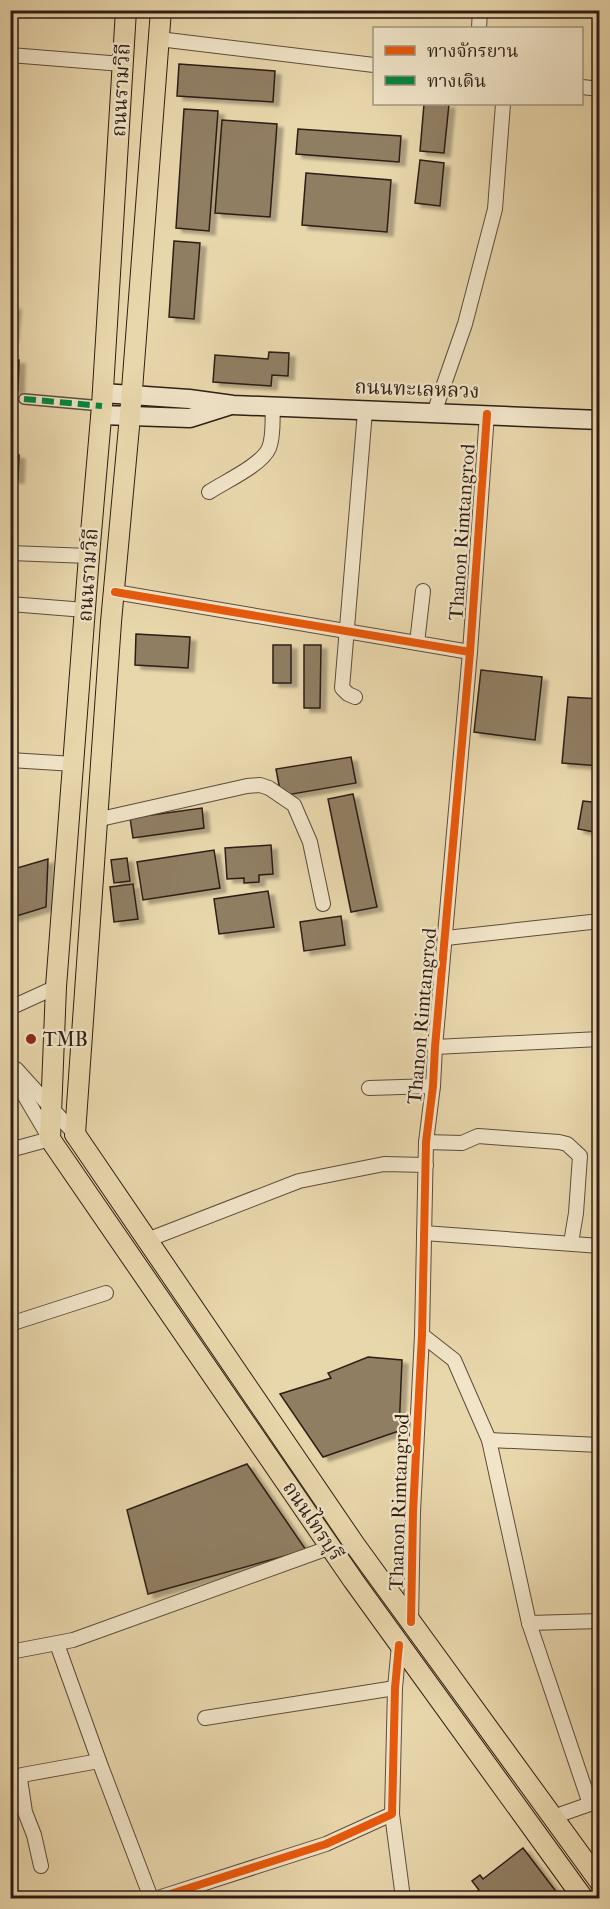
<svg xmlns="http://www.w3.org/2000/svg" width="610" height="1909" font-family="'IM FELL French Canon','Noto Serif Thai',serif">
  <defs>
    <filter id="shadow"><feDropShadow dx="6" dy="4" stdDeviation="1.5" flood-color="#0004"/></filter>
  </defs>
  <rect width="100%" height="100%" fill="#e9d7ac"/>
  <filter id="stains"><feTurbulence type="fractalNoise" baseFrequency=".00333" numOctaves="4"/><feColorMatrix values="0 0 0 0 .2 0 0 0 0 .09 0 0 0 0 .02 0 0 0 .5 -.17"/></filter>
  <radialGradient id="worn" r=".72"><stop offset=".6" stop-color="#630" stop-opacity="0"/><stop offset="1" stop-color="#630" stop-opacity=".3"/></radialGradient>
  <g fill="#907e64" stroke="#2f1d16" stroke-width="1.5" filter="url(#shadow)">
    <polygon points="179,64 275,71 273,102 177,96"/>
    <polygon points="424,104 449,104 444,153 420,151"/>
    <polygon points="184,109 218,111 209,231 176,228"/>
    <polygon points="222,120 277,124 270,217 215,213"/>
    <polygon points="298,129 401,136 399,162 296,154"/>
    <polygon points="420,160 444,163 440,206 415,203"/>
    <polygon points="306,173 391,180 387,232 302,225"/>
    <polygon points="174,241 200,243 194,319 169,317"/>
    <polygon points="10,305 15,306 12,338 10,338"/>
    <polygon points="269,352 289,353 288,376 272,375 271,386 213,382 215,355 268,359"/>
    <polygon points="10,360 19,360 18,390 10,390"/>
    <polygon points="10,454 19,455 18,479 10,479"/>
    <polygon points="136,634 190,637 188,668 135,665"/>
    <rect x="273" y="645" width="18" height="38"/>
    <polygon points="304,645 321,645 320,708 304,708"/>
    <polygon points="481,670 542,677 535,740 474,732"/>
    <polygon points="568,697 600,699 600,766 562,763"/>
    <polygon points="351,757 356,783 281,796 276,769"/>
    <polygon points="353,794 377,907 351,912 328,799"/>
    <polygon points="583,801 600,803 600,833 578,829"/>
    <polygon points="202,808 204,828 133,838 130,818"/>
    <polygon points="271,845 273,874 259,875 259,882 244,883 244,878 227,879 225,848"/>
    <polygon points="214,850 220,888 143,900 137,862"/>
    <polygon points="127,858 130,881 114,883 111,860"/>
    <polygon points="48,859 46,907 10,918 10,870"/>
    <polygon points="133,884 138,919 114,922 110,887"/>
    <polygon points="268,891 274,927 219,934 214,899"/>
    <polygon points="341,916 345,945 304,951 300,922"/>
    <polygon points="368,1357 402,1360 399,1431 323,1457 280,1394 331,1378 328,1373"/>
    <polygon points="247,1464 306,1550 148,1594 127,1510"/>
    <polygon points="523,1848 561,1898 476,1898 473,1894 479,1890 472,1881 480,1875 483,1879"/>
  </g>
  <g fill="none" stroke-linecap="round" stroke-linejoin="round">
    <g stroke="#5e4c3c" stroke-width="12">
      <polyline id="pedestrian" points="24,399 102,406"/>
    </g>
    <g stroke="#5e4c3c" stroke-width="16">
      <g id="minor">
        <polyline points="479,28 480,10"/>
        <polyline points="159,39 374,65"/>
        <polyline points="10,55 122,64"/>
        <polyline points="582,87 600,89"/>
        <polyline points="434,413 465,324 495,209 503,104"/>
        <path d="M209,492C224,482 262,465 269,448C274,436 272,420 273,406"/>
        <polyline points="10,553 89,556"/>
        <polyline points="115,592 470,652"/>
        <polyline points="10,604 85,610"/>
        <polyline points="417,643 423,591"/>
        <polyline points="355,697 348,694 342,688 365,411"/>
        <polyline points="10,760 74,764"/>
        <polyline points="96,820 247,786 260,785 269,788 294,805 310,842 323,904"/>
        <polyline points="446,938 600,921"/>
        <polyline points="10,1008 56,987"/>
        <polyline points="435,1047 600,1039"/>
        <polyline points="16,1069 75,1134"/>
        <polyline points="10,1071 50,1139 10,1150"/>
        <polyline points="369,1088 433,1086"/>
        <polyline points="426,1142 462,1143 478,1136 559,1142 567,1144 580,1156 576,1213 571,1243"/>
        <polyline points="424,1233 600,1246"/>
        <polyline points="147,1240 299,1181 384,1164 426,1165"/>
        <polyline points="10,1324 106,1293"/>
        <polyline points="422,1335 454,1360 489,1440 529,1623 590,1804"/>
        <polyline points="489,1440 600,1445"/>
        <polyline points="411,1622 413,1512 422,1335 426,1142 433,1086 435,1047 470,652 487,414"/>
        <polyline points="529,1623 600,1621"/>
        <polyline points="57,1644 99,1761 151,1898"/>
        <polyline points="10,1652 73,1640 331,1547"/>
        <polyline points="205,1718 395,1688"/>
        <polyline points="392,1814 403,1898"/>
        <polyline points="553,1817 590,1804 599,1803"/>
        <polyline points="41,1866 34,1835 25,1812 20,1779 22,1775 99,1761"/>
        <polyline points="158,1898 326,1844 392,1814 395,1688 399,1645"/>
      </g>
    </g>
    <g stroke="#2f1d16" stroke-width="21">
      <g id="secondary">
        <polyline points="103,393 189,399 233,405 600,420"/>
        <polyline points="101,415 190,418 228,406"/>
      </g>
    </g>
    <g stroke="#2f1d16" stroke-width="22">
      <g id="primary">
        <polyline points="75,1134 111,622 130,416 161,10"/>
        <polyline points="75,1134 355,1545 600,1882"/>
        <polyline points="50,1139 56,987 89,556 102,406 126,10"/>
        <polyline points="50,1139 353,1580 583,1898"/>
      </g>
    </g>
    <use href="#pedestrian" stroke="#f1e5c9" stroke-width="9"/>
    <use href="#minor" stroke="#f1e5c9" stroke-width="14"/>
    <use href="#secondary" stroke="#f1e5c9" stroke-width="18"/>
    <use href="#primary" stroke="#e9d7ac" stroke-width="20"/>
    <polyline stroke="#00873e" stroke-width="6" stroke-dasharray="12 6" stroke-linecap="butt" points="24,399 102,406"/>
    <g stroke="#f1e5c9" stroke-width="11">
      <g id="cycleway">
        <polyline points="115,592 470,652"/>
        <polyline points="411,1622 413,1512 422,1335 426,1142 433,1086 435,1047 470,652 487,414"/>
        <polyline points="158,1898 326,1844 392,1814 395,1688 399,1645"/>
      </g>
    </g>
    <use href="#cycleway" stroke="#e8590c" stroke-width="8"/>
  </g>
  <circle fill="#8f2418" stroke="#f1e5c9" stroke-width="2" cx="31" cy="1039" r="6"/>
  <g text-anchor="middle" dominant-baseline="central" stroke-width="4.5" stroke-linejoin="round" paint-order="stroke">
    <g font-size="20" fill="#2f1d16" stroke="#f1e5c9">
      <text transform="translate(121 90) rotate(-87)">ถนนรามวิถี</text>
      <text transform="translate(417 389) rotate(2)">ถนนทะเลหลวง</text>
      <text transform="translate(462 532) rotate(-86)">Thanon Rimtangrod</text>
      <text transform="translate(88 575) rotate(-86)">ถนนรามวิถี</text>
      <text transform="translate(422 1016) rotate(-85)">Thanon Rimtangrod</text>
      <text transform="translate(399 1502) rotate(-88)">Thanon Rimtangrod</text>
      <text transform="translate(313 1521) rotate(56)">ถนนไทรบุรี</text>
    </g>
    <g font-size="20" fill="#2f1d16" stroke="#f1e5c9" text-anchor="start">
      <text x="43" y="1039">TMB</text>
    </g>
  </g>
  <rect width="610" height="1909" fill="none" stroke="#e9d7ac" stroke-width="36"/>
  <rect x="12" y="12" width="586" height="1885" fill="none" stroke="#2f1d16" stroke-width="3"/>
  <rect x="18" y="18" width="574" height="1873" fill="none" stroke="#2f1d16" stroke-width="1.5"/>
  <rect x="373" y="27" width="210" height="78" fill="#f1e5c9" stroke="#a39581" stroke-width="1.5"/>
  <rect x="385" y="46" width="30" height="9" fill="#e8590c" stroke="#a39581" stroke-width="1.5"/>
  <text x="427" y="57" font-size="18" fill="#2f1d16">ทางจักรยาน</text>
  <rect x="385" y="76" width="30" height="9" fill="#00873e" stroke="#a39581" stroke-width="1.5"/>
  <text x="427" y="87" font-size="18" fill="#2f1d16">ทางเดิน</text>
  <rect width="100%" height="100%" filter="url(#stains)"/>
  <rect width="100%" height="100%" fill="url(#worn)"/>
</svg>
